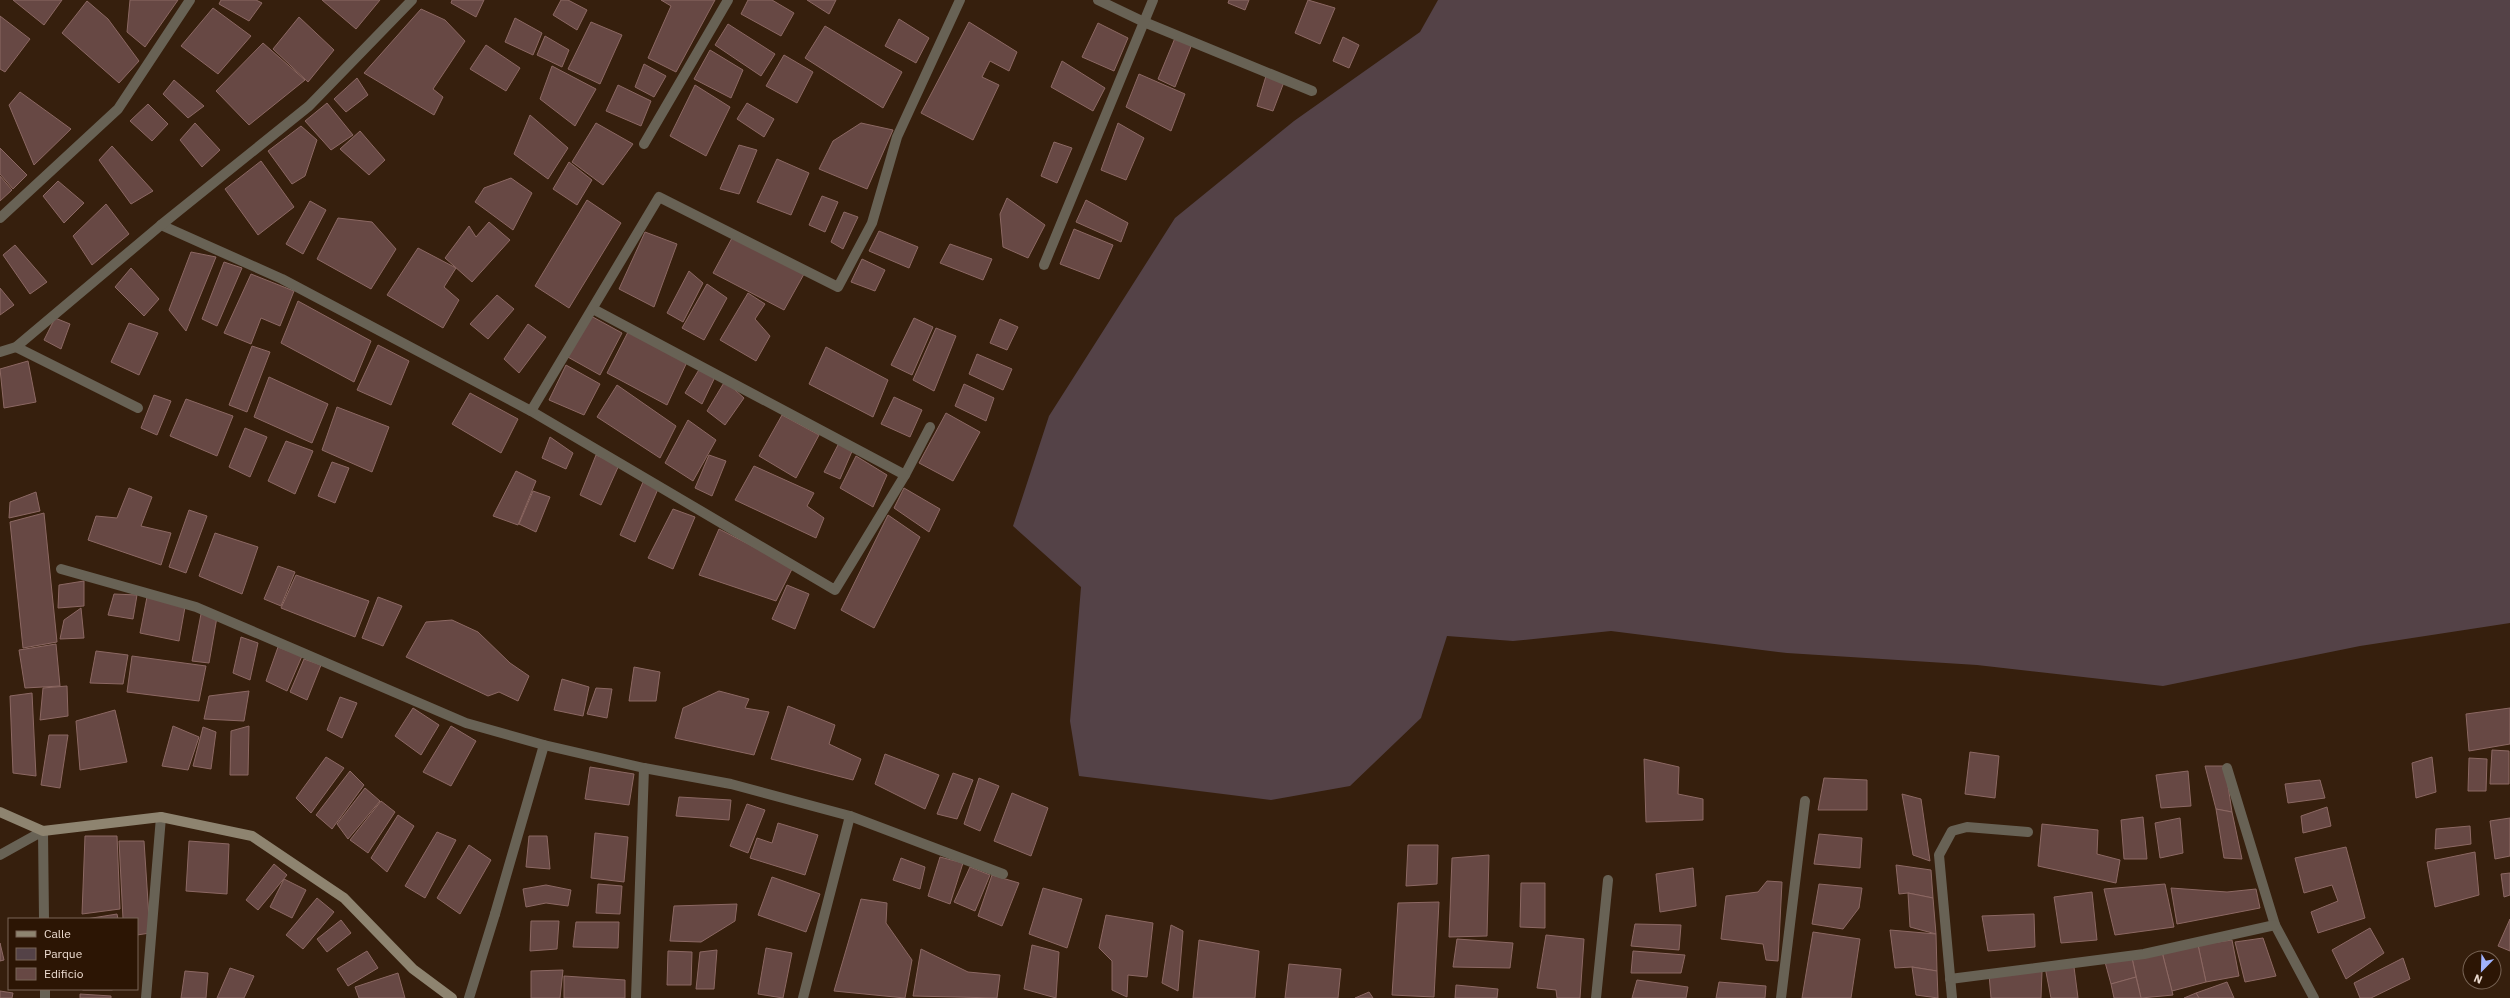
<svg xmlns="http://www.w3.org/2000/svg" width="2510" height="998" font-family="'IBM Plex Sans',sans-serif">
  <rect width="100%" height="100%" fill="#361f0d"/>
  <polygon fill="#544247" points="1438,0 2510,0 2510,623 2360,646 2163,686 1977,665 1787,653 1611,631 1513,641 1447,636 1421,718 1350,786 1271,800 1079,776 1070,721 1081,587 1013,526 1049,416 1175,218 1294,121 1420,32"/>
  <g fill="#674844" stroke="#8c6863">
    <polygon points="13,0 62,0 44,25"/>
    <polygon points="130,0 178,0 145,47 127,32"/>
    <polygon points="221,0 256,0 262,3 249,21 219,4"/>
    <polygon points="322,0 380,0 356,29"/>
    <polygon points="452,0 484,0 476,17 451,3"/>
    <polygon points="561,0 568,0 587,10 577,30 553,15"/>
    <polygon points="661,0 715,0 676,72 648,58 671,6"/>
    <polygon points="748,0 772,0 794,13 781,36 741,14"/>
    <polygon points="807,0 836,0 829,14"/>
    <polygon points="1229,0 1249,0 1245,10 1228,3"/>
    <polygon points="1308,0 1335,8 1320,44 1295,33"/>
    <polygon points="87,1 108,19 139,61 119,83 62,33"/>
    <polygon points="213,8 251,36 218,74 181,46"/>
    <polygon points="421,9 445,20 465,41 433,89 443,97 434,115 364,73"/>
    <polygon points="0,16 30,39 5,72 0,69"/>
    <polygon points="299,17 334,50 308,82 273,49"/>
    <polygon points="515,18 542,33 533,55 505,42"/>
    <polygon points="899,19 929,38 916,63 885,46"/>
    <polygon points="591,22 622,35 600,84 568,69"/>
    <polygon points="969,22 1017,52 1009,71 990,61 982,77 999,85 973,140 921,113"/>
    <polygon points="1098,23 1128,38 1114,71 1082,57"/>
    <polygon points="728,24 775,54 761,76 715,45"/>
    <polygon points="825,26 902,72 883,108 805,58"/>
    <polygon points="545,36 569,50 562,67 537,55"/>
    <polygon points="1343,37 1359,45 1349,68 1333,61"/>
    <polygon points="1175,38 1192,44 1175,87 1158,79"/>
    <polygon points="263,43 305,80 249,125 216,91"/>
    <polygon points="486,45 520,68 506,91 470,69"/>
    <polygon points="710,50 743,70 731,98 694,79"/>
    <polygon points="784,55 813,72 797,103 766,86"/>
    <polygon points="1062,61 1105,88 1093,111 1051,87"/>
    <polygon points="644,64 666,76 654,97 635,87"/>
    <polygon points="552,66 596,89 575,126 540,99"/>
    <polygon points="1139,74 1185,94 1171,131 1126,107"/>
    <polygon points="1266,76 1284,82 1273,111 1257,106"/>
    <polygon points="357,78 368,95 346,112 334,99"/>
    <polygon points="174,80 204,106 188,118 163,94"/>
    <polygon points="618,85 651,101 641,126 606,111"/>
    <polygon points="695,85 730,107 706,156 670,136"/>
    <polygon points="20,92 71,129 34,165 9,105"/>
    <polygon points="327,103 353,135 331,150 305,121"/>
    <polygon points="747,103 774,119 764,137 737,119"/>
    <polygon points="148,104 168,124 152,141 130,121"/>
    <polygon points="530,115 568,148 548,179 514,154"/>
    <polygon points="195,123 220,150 202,167 180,140"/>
    <polygon points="596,123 633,144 603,185 572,162"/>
    <polygon points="861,123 893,130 867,189 819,169 833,141"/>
    <polygon points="1118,123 1144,138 1126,180 1101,170"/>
    <polygon points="301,126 317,140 305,176 292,184 268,151"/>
    <polygon points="360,131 385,160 369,175 340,149"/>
    <polygon points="1054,142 1072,148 1057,183 1041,176"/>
    <polygon points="739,145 757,150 739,194 720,189"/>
    <polygon points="112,146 153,191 131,204 99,160"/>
    <polygon points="0,148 27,175 13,189 0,174"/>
    <polygon points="777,159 809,173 791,215 757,202"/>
    <polygon points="261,161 294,207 258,235 225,189"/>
    <polygon points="569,162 592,180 577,205 553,189"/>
    <polygon points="0,176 12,190 0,201"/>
    <polygon points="511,178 532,193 513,230 475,202 484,188"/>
    <polygon points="58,181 84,203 64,223 43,196"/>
    <polygon points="822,196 838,202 825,232 809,225"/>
    <polygon points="1007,198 1045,225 1028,258 1003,247 1000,214"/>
    <polygon points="587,200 621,223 569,308 535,286"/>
    <polygon points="1086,200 1128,223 1121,242 1076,222"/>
    <polygon points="310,201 326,210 303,254 286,244"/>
    <polygon points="106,204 129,234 92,265 73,236"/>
    <polygon points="844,212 858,217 843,249 831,242"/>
    <polygon points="338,218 372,222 396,249 371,289 317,259"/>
    <polygon points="489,222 510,240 472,282 445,258 469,226 476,237"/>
    <polygon points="1074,229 1113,245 1099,279 1060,264"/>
    <polygon points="879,231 918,247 909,268 869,251"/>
    <polygon points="645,232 677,244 654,307 619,289"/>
    <polygon points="732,238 804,274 784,310 713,273"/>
    <polygon points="950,244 992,259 983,280 940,263"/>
    <polygon points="15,245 47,282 30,294 3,255"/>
    <polygon points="418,248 456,268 444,287 459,300 443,328 387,295"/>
    <polygon points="191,252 216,257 186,331 169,310"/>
    <polygon points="862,259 885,270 875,291 851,282"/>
    <polygon points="224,262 242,268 217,326 202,319"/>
    <polygon points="131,268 159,299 144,316 115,287"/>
    <polygon points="689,271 703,283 683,322 667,313"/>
    <polygon points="251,274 294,291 280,326 261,318 251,344 224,333"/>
    <polygon points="707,284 727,298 704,340 682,328"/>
    <polygon points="0,288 14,305 0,315"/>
    <polygon points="748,293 765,304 755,319 770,336 756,361 720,340"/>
    <polygon points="497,295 514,309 488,339 470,324"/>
    <polygon points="298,301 371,341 354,382 281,343"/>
    <polygon points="591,316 622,333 600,375 566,356"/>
    <polygon points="55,318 70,324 61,349 44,340"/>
    <polygon points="914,318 933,327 912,375 891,365"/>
    <polygon points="1000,319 1018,327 1007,350 990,343"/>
    <polygon points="129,323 158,333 139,375 111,362"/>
    <polygon points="528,324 546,337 519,373 504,359"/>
    <polygon points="936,328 956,336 934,391 913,380"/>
    <polygon points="629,330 687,362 667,405 607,373"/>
    <polygon points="378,345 409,361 391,405 357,390"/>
    <polygon points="252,346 270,352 247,412 229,405"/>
    <polygon points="826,347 888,380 873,417 809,384"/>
    <polygon points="977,354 1012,369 1003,390 969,374"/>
    <polygon points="28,361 36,402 4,408 0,369"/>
    <polygon points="566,365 600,384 584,415 549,400"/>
    <polygon points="700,368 715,377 702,404 685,393"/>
    <polygon points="269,377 328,404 312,443 254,417"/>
    <polygon points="725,381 744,398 725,425 707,411"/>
    <polygon points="964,384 994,398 986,421 955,406"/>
    <polygon points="617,385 676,426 660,458 597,417"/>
    <polygon points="470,393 518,419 501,453 452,424"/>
    <polygon points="154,395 171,401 157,435 141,428"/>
    <polygon points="894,397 922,410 910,437 881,424"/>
    <polygon points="186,399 233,416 217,456 170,436"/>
    <polygon points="337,407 389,427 372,472 322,450"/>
    <polygon points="946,413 980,432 953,481 919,463"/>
    <polygon points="782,415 819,435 796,478 759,456"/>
    <polygon points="688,420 716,440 693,481 665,463"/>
    <polygon points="245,428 267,437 250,477 229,467"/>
    <polygon points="550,437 573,453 566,469 542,458"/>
    <polygon points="286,441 313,451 295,494 268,481"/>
    <polygon points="839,443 853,449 840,479 824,472"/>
    <polygon points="596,455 619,465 601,505 580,495"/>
    <polygon points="709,455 726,461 712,496 695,488"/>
    <polygon points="856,456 887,475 873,507 840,488"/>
    <polygon points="332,462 349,468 335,503 318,496"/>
    <polygon points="754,466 814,493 807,506 824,518 816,538 735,500"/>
    <polygon points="516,471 536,481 518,525 493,516"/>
    <polygon points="643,482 658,489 635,542 620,535"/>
    <polygon points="129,488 152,497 141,526 171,533 161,565 88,540 96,516 117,518"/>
    <polygon points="904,488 940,509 929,532 894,508"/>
    <polygon points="533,491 550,497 536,532 519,524"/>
    <polygon points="36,492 40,511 9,518 10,502"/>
    <polygon points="673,509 695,517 673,569 648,558"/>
    <polygon points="189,510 207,516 186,573 169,567"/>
    <polygon points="44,513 57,642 23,648 10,522"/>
    <polygon points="888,515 920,537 874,628 841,610"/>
    <polygon points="719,529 793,567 776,601 699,575"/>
    <polygon points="215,533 258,547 242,594 199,576"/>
    <polygon points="278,566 295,572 281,606 264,599"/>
    <polygon points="296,575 369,601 355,637 281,608"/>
    <polygon points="84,581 84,606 58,608 59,585"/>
    <polygon points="787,585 809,594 795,629 772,619"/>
    <polygon points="114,594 137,595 133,619 108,615"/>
    <polygon points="147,597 185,607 179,641 140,633"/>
    <polygon points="378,597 402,606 383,646 362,638"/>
    <polygon points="81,608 84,638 60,639 64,620"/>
    <polygon points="201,614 217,617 209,663 192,661"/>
    <polygon points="452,620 478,632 510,663 529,676 518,701 499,692 488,696 406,657 426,622"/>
    <polygon points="241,637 258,643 250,680 233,673"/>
    <polygon points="56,644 60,686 25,688 19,650"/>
    <polygon points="278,647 302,656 287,691 266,681"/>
    <polygon points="96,651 128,655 123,684 90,683"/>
    <polygon points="132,656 206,666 199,701 127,692"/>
    <polygon points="304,659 321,665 307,700 290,692"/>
    <polygon points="634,667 660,672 656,701 629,701"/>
    <polygon points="562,679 589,687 583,716 554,710"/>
    <polygon points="67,686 68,716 40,720 43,688"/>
    <polygon points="596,688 612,689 607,718 587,714"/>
    <polygon points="249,691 244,721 204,719 209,696"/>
    <polygon points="719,691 749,699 745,708 769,712 754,755 675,738 683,708"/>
    <polygon points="32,693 36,776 13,773 10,696"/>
    <polygon points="340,697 357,703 342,738 327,730"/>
    <polygon points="788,706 835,725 829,744 861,759 853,780 771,759"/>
    <polygon points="413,708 439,725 421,755 395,736"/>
    <polygon points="2510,708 2510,744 2469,751 2466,714"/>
    <polygon points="115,710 127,762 80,770 76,721"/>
    <polygon points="173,726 199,737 188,770 162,766"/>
    <polygon points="249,726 248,775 230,775 231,731"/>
    <polygon points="451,726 476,741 451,786 423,772"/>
    <polygon points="203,727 216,732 211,769 193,766"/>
    <polygon points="49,735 68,735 60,788 41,785"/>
    <polygon points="2492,750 2509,751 2509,784 2490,784"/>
    <polygon points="1970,752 1999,756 1995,798 1965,794"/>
    <polygon points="885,754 939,775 925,809 875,784"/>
    <polygon points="326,757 344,768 311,813 296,798"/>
    <polygon points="2432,757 2436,792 2416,798 2412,763"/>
    <polygon points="2469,758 2487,759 2486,791 2468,791"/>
    <polygon points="1644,759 1679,767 1678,794 1703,799 1703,820 1646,822"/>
    <polygon points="2205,766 2225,766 2232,812 2216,809"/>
    <polygon points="590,767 634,774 629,805 585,799"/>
    <polygon points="350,771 364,785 332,829 316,815"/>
    <polygon points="2188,771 2191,806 2161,808 2156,775"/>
    <polygon points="953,773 973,780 957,819 937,814"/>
    <polygon points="979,778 999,786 980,831 964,824"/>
    <polygon points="1824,778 1867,780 1867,810 1818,810"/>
    <polygon points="2320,780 2325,798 2288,803 2285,784"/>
    <polygon points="365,788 380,801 348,839 337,824"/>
    <polygon points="1012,793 1048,808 1031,856 994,841"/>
    <polygon points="1902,794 1921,799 1930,861 1913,855"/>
    <polygon points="679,797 731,800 729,820 676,816"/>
    <polygon points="381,801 395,812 368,853 350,840"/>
    <polygon points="747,804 765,810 748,853 730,846"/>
    <polygon points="2327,807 2331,826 2303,833 2301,816"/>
    <polygon points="2216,809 2232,812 2242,859 2224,858"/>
    <polygon points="398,815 414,826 387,872 371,858"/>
    <polygon points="2143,817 2147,859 2124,859 2121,820"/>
    <polygon points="2180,818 2183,853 2160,858 2155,823"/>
    <polygon points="2510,818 2510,856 2495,859 2490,821"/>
    <polygon points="778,823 818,835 805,875 750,858 757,838 772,843"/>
    <polygon points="2042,824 2098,830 2097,854 2120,860 2116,883 2038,866"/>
    <polygon points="2470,826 2471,844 2435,849 2436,829"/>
    <polygon points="437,832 456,840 425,898 405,886"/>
    <polygon points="595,833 628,837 624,882 591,878"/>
    <polygon points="1819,834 1862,838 1860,868 1814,864"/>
    <polygon points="85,836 117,836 120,909 82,914"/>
    <polygon points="529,836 547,836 550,869 526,867"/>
    <polygon points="119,841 144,841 150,933 137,935 137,919 123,919"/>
    <polygon points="189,841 229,844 227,894 186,891"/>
    <polygon points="469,845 491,860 460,914 437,898"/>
    <polygon points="1408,845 1438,845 1437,884 1406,886"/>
    <polygon points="2346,847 2365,918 2318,933 2311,912 2338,901 2332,885 2304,893 2295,858"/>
    <polygon points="2475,852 2479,895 2435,907 2427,862"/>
    <polygon points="1489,855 1487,936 1449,937 1452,858"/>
    <polygon points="940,857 963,863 950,904 928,896"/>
    <polygon points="901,858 925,867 920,889 893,880"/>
    <polygon points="274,864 287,875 258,910 246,900"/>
    <polygon points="1896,865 1931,870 1933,898 1908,893 1899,894"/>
    <polygon points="970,867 990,875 975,911 954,902"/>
    <polygon points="1693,868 1696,906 1660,912 1656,874"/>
    <polygon points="2510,873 2510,895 2504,897 2501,874"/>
    <polygon points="992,875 1019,883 1002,926 978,916"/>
    <polygon points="772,877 820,894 806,932 758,915"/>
    <polygon points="284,879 306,890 292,918 270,907"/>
    <polygon points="1767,881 1782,882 1778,961 1766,960 1763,944 1721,939 1726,896 1758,892"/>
    <polygon points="1521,883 1545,883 1545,928 1520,927"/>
    <polygon points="598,884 622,886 620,914 596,913"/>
    <polygon points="1819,884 1862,888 1859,908 1843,929 1812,924"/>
    <polygon points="2165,884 2174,927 2115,935 2104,889"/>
    <polygon points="546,885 571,890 568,906 546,903 526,907 523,889"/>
    <polygon points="1043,888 1082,899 1067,948 1029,934"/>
    <polygon points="2171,888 2227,892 2256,889 2260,908 2177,924"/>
    <polygon points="2092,892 2097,940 2061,943 2054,897"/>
    <polygon points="1908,893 1933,898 1936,934 1910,927"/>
    <polygon points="317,898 334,912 303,949 286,935"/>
    <polygon points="861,899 887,903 886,923 912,960 905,998 834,991"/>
    <polygon points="1439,902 1434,997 1392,995 1398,903"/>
    <polygon points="737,904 735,921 701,942 670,941 674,906"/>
    <polygon points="117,914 118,919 86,919"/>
    <polygon points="2034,914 2035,947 1988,951 1982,916"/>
    <polygon points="1106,915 1153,923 1147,977 1128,975 1127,997 1112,990 1112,961 1099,948"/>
    <polygon points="2510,919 2510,951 2498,946"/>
    <polygon points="341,920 351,933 327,952 317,939"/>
    <polygon points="531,921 559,921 557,949 530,951"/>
    <polygon points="576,922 619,922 618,948 573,947"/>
    <polygon points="1635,924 1681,925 1679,950 1631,946"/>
    <polygon points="1171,925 1183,931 1178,991 1162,983"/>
    <polygon points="2370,928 2384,953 2346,979 2332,950"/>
    <polygon points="1890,930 1936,934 1937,971 1912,967 1895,968"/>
    <polygon points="1813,932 1860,939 1851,998 1802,998"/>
    <polygon points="1546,935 1584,939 1580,998 1557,998 1556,990 1537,988"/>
    <polygon points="2263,938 2276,976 2245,982 2235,942"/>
    <polygon points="1457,939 1513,943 1510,968 1453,967"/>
    <polygon points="1199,940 1259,951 1255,998 1193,998"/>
    <polygon points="2232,940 2239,976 2206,982 2198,945"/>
    <polygon points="0,943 4,960 0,961"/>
    <polygon points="1032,945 1059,952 1056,998 1024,989"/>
    <polygon points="2198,945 2206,982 2172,991 2162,952"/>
    <polygon points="766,948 792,953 783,998 758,994"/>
    <polygon points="921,949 968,972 1000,975 997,998 913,996"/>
    <polygon points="717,950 714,989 696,989 700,952"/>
    <polygon points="367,951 378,968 348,986 337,969"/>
    <polygon points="668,951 692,952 691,985 667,985"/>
    <polygon points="1633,951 1685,955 1681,973 1631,973"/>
    <polygon points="2162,952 2173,995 2141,998 2132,958"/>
    <polygon points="2132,958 2136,977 2111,984 2105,962"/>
    <polygon points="2403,958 2410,979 2371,998 2360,998 2354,983"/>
    <polygon points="1289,964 1341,969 1338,998 1285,998"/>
    <polygon points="1912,967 1937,971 1938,998 1916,995"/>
    <polygon points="2045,967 2074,967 2078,998 2051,998"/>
    <polygon points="230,968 254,976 244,998 217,998"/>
    <polygon points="563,970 560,998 531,998 531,971"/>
    <polygon points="185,971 208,973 206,998 181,998"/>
    <polygon points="2042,971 2041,998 1991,998 1989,974"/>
    <polygon points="398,973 405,998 359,998 355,987"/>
    <polygon points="564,976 625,980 625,998 564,998"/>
    <polygon points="2136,977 2141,998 2114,998 2111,984"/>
    <polygon points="1637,980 1688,987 1686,998 1632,998"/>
    <polygon points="1719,982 1766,986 1765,998 1716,998"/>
    <polygon points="2227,982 2234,998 2199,998 2196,993"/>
    <polygon points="1456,985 1498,989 1497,998 1455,998"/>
    <rect x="83" y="989" width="29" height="1"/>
    <polygon points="0,991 13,993 12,998 0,998"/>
    <polygon points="1369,992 1373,998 1355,998"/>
    <polygon points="2196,993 2199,998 2184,998"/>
    <polygon points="80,994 111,996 111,998 80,998"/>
  </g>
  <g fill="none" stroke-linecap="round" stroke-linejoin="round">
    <polyline stroke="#686255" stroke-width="10" points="495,914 544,745"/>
    <g stroke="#686255" stroke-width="10">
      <polyline points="1098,0 1144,22 1312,91"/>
      <polyline points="644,144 728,0"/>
      <polyline points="0,218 118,109 190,0"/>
      <polyline points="161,225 282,279 531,411 835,590 905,475 930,427"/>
      <polyline points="1044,265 1153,0"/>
      <polyline points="593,309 905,475"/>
      <polyline points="16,347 138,408"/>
      <polyline points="0,352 16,347 161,225 309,106 412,0"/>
      <polyline points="531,411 659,197 838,287 872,223 897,137 960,0"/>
      <polyline points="61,569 196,607 466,723 544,745 644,768 731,784 850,816 1003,874"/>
      <polyline points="2227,768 2275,925 2314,998"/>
      <polyline points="0,855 43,831 44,919"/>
      <polyline points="1950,979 2144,954 2275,925"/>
      <polyline points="45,989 45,998"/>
      <polyline points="146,998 161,817"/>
      <polyline points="469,998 495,914"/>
      <polyline points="636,998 644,768"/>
      <polyline points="803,998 850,816"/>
      <polyline points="1596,998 1608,880"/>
      <polyline points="1781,998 1805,801"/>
      <polyline points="1952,998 1939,855 1952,831 1967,827 2028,832"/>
    </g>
    <polyline stroke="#8e8470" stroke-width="10" points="0,812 43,831 161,817 252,836 344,898 413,969 452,998"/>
  </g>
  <rect x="8" y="918" width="130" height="72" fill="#2c1504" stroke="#796556"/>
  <rect x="16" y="931" width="20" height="6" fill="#8e8470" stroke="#796556"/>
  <text x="44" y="938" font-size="12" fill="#eddcd1">Calle</text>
  <rect x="16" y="948" width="20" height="12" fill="#544247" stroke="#796556"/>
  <text x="44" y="958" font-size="12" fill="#eddcd1">Parque</text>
  <rect x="16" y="968" width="20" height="12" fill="#674844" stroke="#796556"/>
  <text x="44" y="978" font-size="12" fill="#eddcd1">Edificio</text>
  <g transform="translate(2482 970) rotate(203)"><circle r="19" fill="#2c1504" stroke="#796556"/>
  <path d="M0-3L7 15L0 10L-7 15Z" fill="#a1b3fd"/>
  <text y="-6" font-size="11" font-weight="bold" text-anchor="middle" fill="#eddcd1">N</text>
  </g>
</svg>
